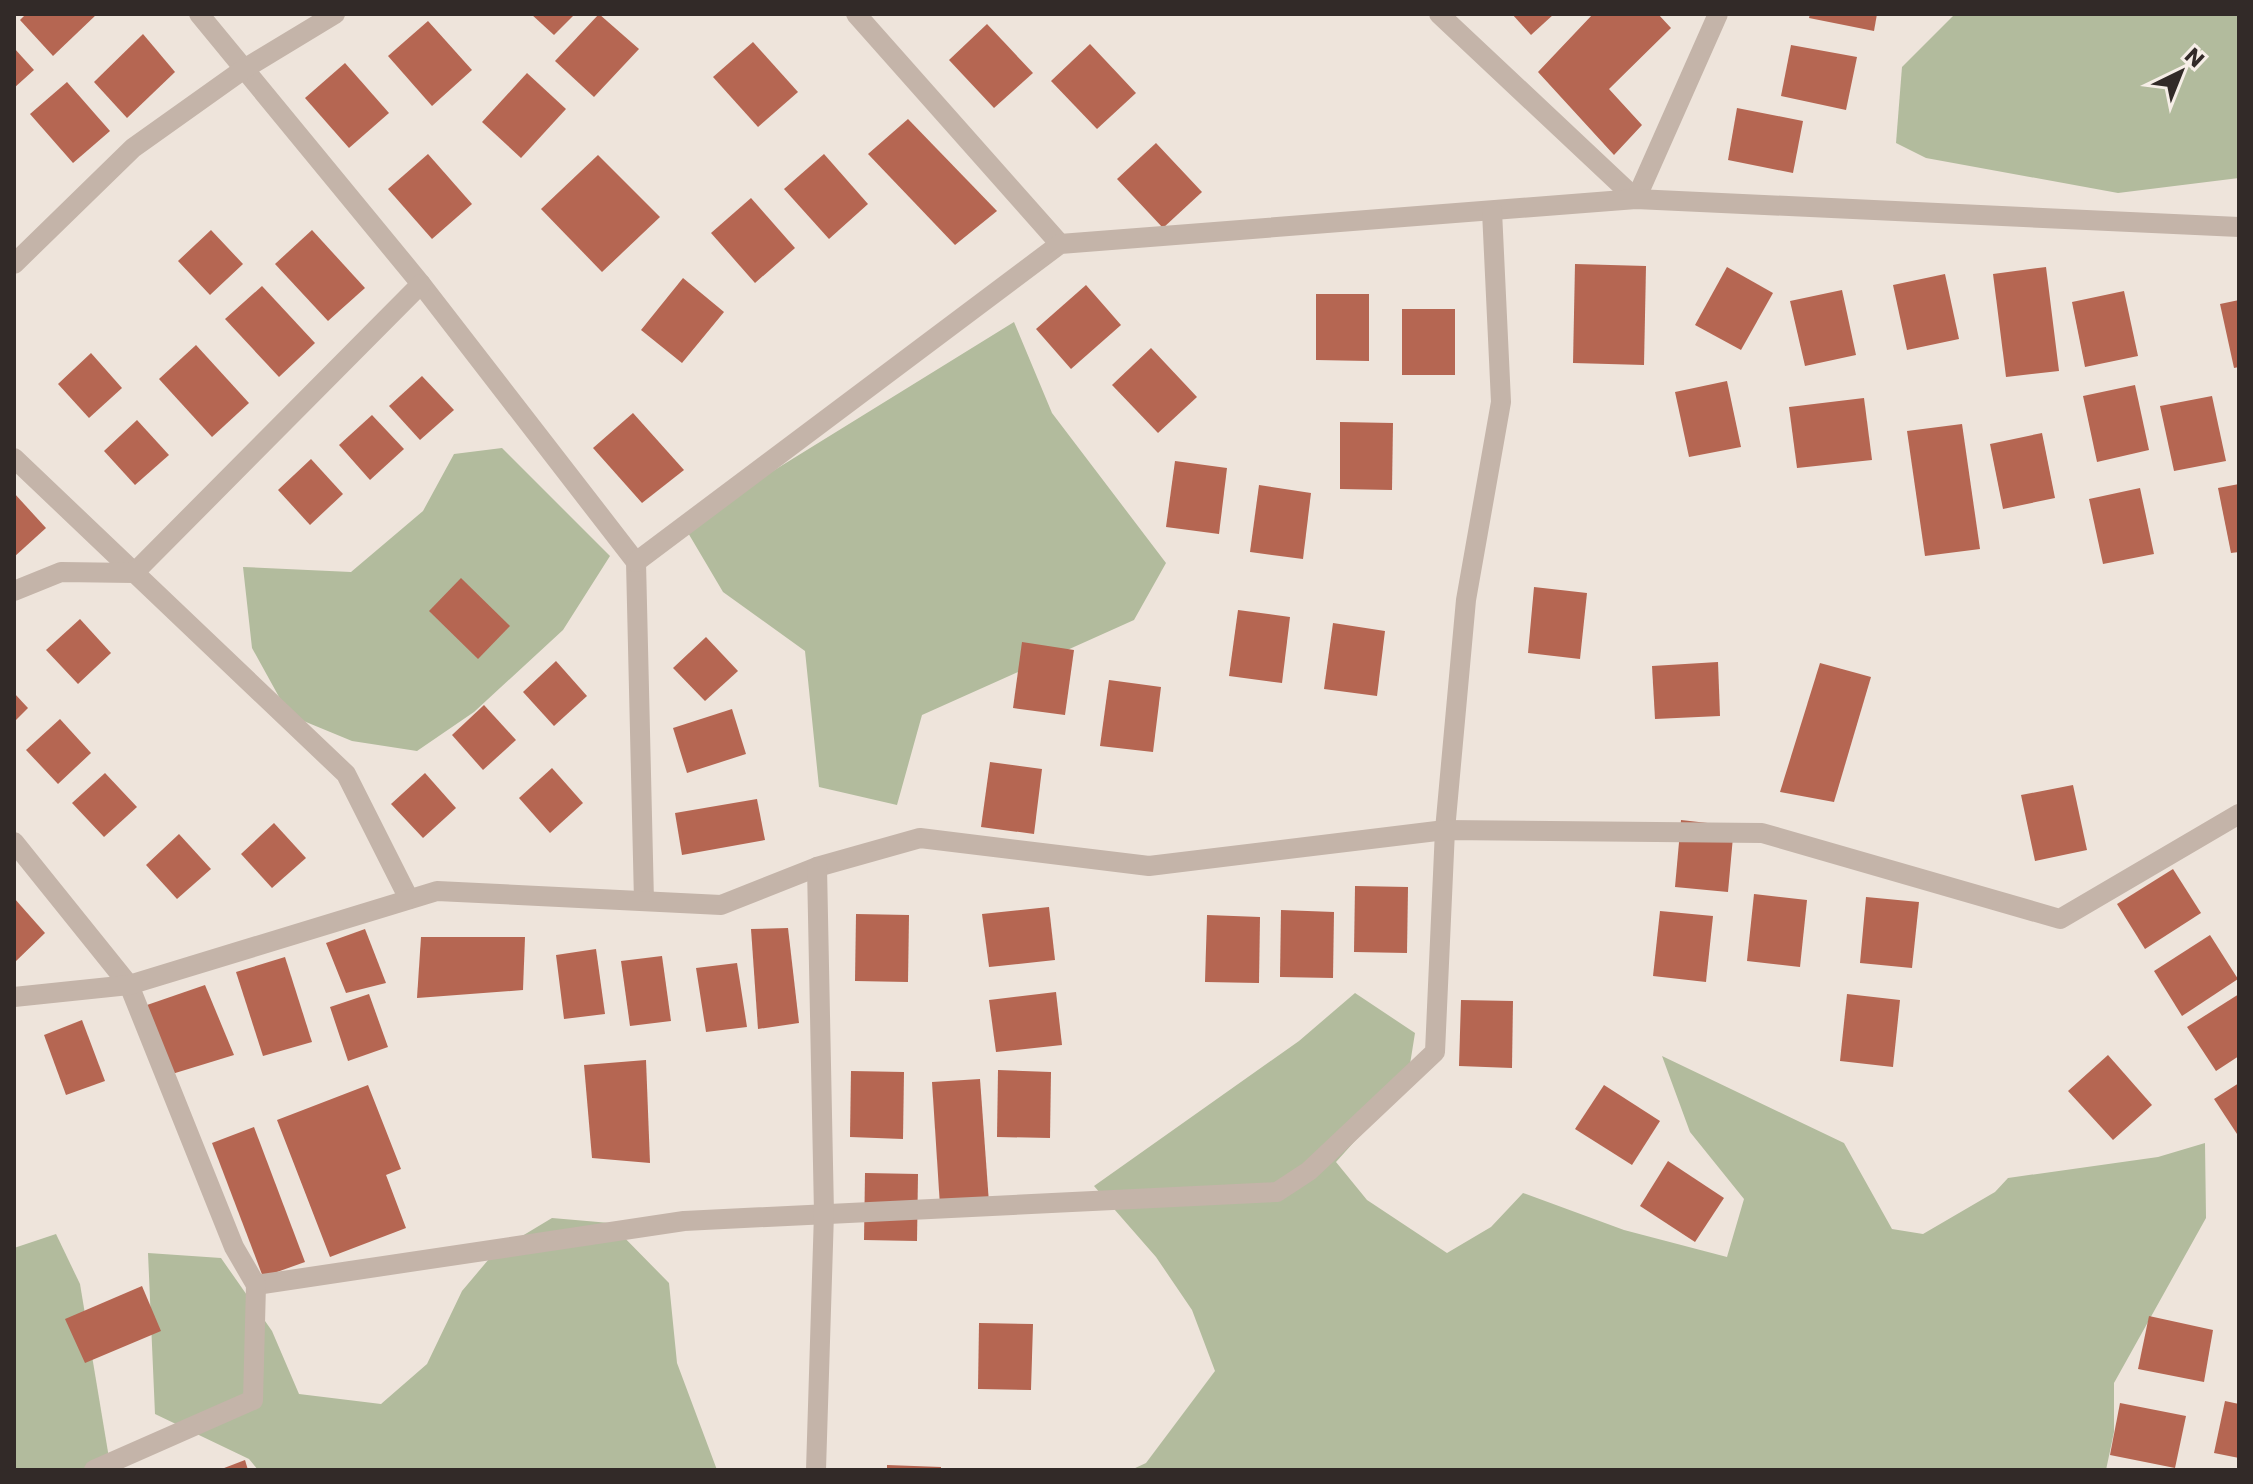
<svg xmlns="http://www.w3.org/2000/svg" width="2253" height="1484" font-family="Poppins,sans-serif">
  <rect width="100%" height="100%" fill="#eee4db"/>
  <g fill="#b2bb9d">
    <polygon points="1955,14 2239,14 2239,178 2118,193 1926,158 1896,143 1902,67"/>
    <polygon points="1014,322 1052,413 1166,563 1134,620 922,715 897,805 819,787 805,651 723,592 684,526"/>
    <polygon points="502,448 610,556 563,630 474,712 417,751 352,741 289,715 252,648 243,567 351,572 423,511 454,454"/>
    <polygon points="1355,993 1415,1033 1407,1083 1336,1162 1367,1200 1447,1253 1491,1227 1523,1193 1624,1230 1727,1257 1744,1199 1690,1132 1662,1056 1844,1143 1892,1229 1923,1234 1995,1192 2008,1178 2158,1157 2205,1143 2206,1218 2114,1383 2114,1432 2106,1470 1131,1470 1146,1463 1215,1371 1192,1310 1156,1257 1094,1186 1299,1041"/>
    <polygon points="552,1218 610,1223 669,1283 677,1363 717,1470 258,1470 249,1459 155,1414 148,1253 221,1258 272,1331 299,1394 381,1404 427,1364 462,1291 494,1253"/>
    <polygon points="56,1234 80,1284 111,1470 14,1470 14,1248"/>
  </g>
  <g fill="#b56652">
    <polygon points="26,14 97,14 53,56 20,20"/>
    <polygon points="531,14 575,14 554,35"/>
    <polygon points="599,14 639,49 594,97 555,61"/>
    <polygon points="1512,14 1554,14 1531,35"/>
    <polygon points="1593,14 1658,14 1671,28 1609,89 1642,125 1614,155 1538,72"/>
    <polygon points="1810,14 1877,14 1874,31 1809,18"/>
    <polygon points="428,21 472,70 432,106 388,56"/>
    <polygon points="987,24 1033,73 994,108 949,60"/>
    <polygon points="143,34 175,72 127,118 94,82"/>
    <polygon points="753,42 798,92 758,127 713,77"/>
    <polygon points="1090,44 1136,93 1097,129 1051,81"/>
    <polygon points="1791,45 1857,57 1846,110 1781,96"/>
    <polygon points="14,48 34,70 14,88"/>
    <polygon points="345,63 389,113 349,148 305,98"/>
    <polygon points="527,73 566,109 521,158 482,122"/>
    <polygon points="67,82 110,131 73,163 30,114"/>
    <polygon points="1737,108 1803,121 1793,173 1728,160"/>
    <polygon points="908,119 997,211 955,245 868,154"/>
    <polygon points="1156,143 1202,192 1163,228 1117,179"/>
    <polygon points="428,154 472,204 432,239 388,189"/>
    <polygon points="824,154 868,204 829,239 784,189"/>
    <polygon points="598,155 660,217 602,272 541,209"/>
    <polygon points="751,198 795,248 755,283 711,233"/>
    <polygon points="211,230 243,264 210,295 178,261"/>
    <polygon points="312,230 365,288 328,321 275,264"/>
    <polygon points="1575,264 1646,266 1644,365 1573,363"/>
    <polygon points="1727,267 1773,293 1741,350 1695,325"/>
    <polygon points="2046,267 2059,371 2006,377 1993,274"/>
    <polygon points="1945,274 1959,339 1907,350 1893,285"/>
    <polygon points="683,278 724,312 682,363 641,330"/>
    <polygon points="1086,285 1121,325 1071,369 1036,329"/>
    <polygon points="262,286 315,343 279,377 225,319"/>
    <polygon points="1842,290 1856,355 1805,366 1790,301"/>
    <polygon points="2124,291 2138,356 2085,367 2072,302"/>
    <polygon points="1316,294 1369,294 1369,361 1316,360"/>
    <polygon points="2239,300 2239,367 2234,368 2220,304"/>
    <rect x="1402" y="309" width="53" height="66"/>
    <polygon points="196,345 249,403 212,437 159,379"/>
    <polygon points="1151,348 1197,397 1158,433 1112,385"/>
    <polygon points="91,353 122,388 89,418 58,384"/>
    <polygon points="422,376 454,410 420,440 389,406"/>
    <polygon points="1727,381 1741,447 1689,457 1675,392"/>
    <polygon points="2135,385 2149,450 2097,462 2083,396"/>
    <polygon points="2212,396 2226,461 2174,471 2160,406"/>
    <polygon points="1864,398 1872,460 1797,468 1789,407"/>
    <polygon points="633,413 684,470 642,503 593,448"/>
    <polygon points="372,415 404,449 370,480 339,445"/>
    <polygon points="137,420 169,455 135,485 104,451"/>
    <polygon points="1340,422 1393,423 1392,490 1340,489"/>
    <polygon points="1962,424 1980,549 1925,556 1907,431"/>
    <polygon points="2042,433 2055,498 2003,509 1990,444"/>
    <polygon points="311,459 343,494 310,525 278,490"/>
    <polygon points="1175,461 1227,468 1219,534 1166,527"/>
    <polygon points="2239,484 2239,552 2231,553 2218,488"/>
    <polygon points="1259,485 1311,493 1303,559 1250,552"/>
    <polygon points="2140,488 2154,554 2103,564 2089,499"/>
    <polygon points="14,493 46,528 14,557"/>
    <polygon points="461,578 510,626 478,659 429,611"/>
    <polygon points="1534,587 1587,593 1580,659 1528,653"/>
    <polygon points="1238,610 1290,617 1282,683 1229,676"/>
    <polygon points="80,619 111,653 78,684 46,650"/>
    <polygon points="1333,623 1385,631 1377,696 1324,689"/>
    <polygon points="706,637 738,671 705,701 673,668"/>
    <polygon points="1022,642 1074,650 1065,715 1013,708"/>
    <polygon points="556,661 587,696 554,726 523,692"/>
    <polygon points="1718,662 1720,716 1655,719 1652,666"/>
    <polygon points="1820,663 1871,677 1834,802 1780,792"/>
    <polygon points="1109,680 1161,687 1153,752 1100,746"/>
    <polygon points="14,693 28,708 14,722"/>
    <polygon points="484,705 516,740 483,770 452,735"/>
    <polygon points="732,709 746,754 687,773 673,728"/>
    <polygon points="60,719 91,753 58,784 26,750"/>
    <polygon points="990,762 1042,769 1034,834 981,827"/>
    <polygon points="552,768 583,803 550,833 519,798"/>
    <polygon points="105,773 137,807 104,837 72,803"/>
    <polygon points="425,773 456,808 423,838 391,804"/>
    <polygon points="2073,785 2087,850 2035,861 2021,795"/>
    <polygon points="757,799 765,840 682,855 675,813"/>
    <polygon points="1681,820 1734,826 1728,892 1675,887"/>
    <polygon points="274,823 306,858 272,888 241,854"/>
    <polygon points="179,834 211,869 177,899 146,865"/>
    <polygon points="2173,869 2201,913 2145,949 2117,904"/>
    <polygon points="1355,886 1408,887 1407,953 1354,952"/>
    <polygon points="1754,894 1807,900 1800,967 1747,961"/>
    <polygon points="1866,897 1919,902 1912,968 1860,963"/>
    <polygon points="14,898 45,933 14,963"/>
    <polygon points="1049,907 1055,960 989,967 982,914"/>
    <polygon points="1281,910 1334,912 1333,978 1280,977"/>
    <polygon points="1660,911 1713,916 1706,982 1653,976"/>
    <polygon points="856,914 909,915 908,982 855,981"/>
    <polygon points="1207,915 1260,917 1259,983 1205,982"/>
    <polygon points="788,928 799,1023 758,1029 751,929"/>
    <polygon points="365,929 386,983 346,993 326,943"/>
    <polygon points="2210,935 2238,979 2182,1016 2154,971"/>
    <polygon points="421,937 525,937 523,990 417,998"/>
    <polygon points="596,949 605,1014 564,1019 556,955"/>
    <polygon points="662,956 671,1021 630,1026 621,961"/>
    <polygon points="285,957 312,1042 263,1056 236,972"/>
    <polygon points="737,963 747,1027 706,1032 696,968"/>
    <polygon points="205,985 234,1055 172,1074 147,1005"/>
    <polygon points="1056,992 1062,1045 996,1052 989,1000"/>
    <polygon points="369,994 388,1047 348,1061 330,1007"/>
    <polygon points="1847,994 1900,1000 1893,1067 1840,1061"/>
    <polygon points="2239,994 2239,1056 2216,1071 2187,1027"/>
    <polygon points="1461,1000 1513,1001 1512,1068 1459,1066"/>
    <polygon points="82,1020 105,1081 66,1095 44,1035"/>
    <polygon points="2108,1055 2152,1105 2113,1140 2068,1091"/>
    <polygon points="646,1060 650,1163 592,1158 584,1065"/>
    <polygon points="998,1070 1051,1072 1050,1138 997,1137"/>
    <polygon points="851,1071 904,1072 903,1139 850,1137"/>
    <polygon points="980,1079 989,1203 940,1206 932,1082"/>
    <polygon points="2239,1083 2239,1137 2214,1099"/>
    <polygon points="368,1085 401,1169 386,1175 406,1228 330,1257 277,1120"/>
    <polygon points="1604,1085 1660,1121 1632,1165 1575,1129"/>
    <polygon points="254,1127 305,1262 263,1277 212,1143"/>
    <polygon points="1668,1161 1724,1198 1695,1242 1640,1206"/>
    <polygon points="865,1173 918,1174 917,1241 864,1240"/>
    <polygon points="142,1286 161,1331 85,1363 65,1319"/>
    <polygon points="2149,1316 2213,1330 2204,1382 2138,1369"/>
    <polygon points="979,1323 1033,1324 1031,1390 978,1389"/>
    <polygon points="2225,1401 2239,1404 2239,1458 2214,1453"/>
    <polygon points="2120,1403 2186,1416 2175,1468 2110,1455"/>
    <polygon points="245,1460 248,1470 219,1470"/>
    <polygon points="887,1465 941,1467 941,1470 887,1470"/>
  </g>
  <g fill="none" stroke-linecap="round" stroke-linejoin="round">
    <g stroke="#c4b4a9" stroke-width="20">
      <polyline points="199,14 421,284 636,562 644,901"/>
      <polyline points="856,14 1060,244"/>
      <polyline points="1439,14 1636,199"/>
      <polyline points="1636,199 1718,14"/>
      <polyline points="14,264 133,148 244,69 335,14"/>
      <polyline points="14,458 346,774 409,899"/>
      <polyline points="636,562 1060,244 1636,199 2239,227"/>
      <polyline points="14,591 61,572 134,573 421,284"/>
      <polyline points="14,842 129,985 234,1247 256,1285 684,1221 1277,1192 1309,1171 1435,1052 1445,830 1466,600 1501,402 1492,211"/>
      <polyline points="14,997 129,985 437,891 721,905 817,867 920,838 1149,866 1445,830 1762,833 2060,919 2239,814"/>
      <polyline points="94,1470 253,1400 256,1285"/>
      <polyline points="816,1470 824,1213 817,867"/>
    </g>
  </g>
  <rect width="2253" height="1484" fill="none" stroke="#322a28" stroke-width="32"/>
  <g transform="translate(2181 72) rotate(43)" stroke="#f6eee7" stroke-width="6" paint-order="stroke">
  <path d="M0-6L14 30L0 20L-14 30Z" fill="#322a28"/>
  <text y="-12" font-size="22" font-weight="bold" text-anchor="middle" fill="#322a28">N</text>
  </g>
</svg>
